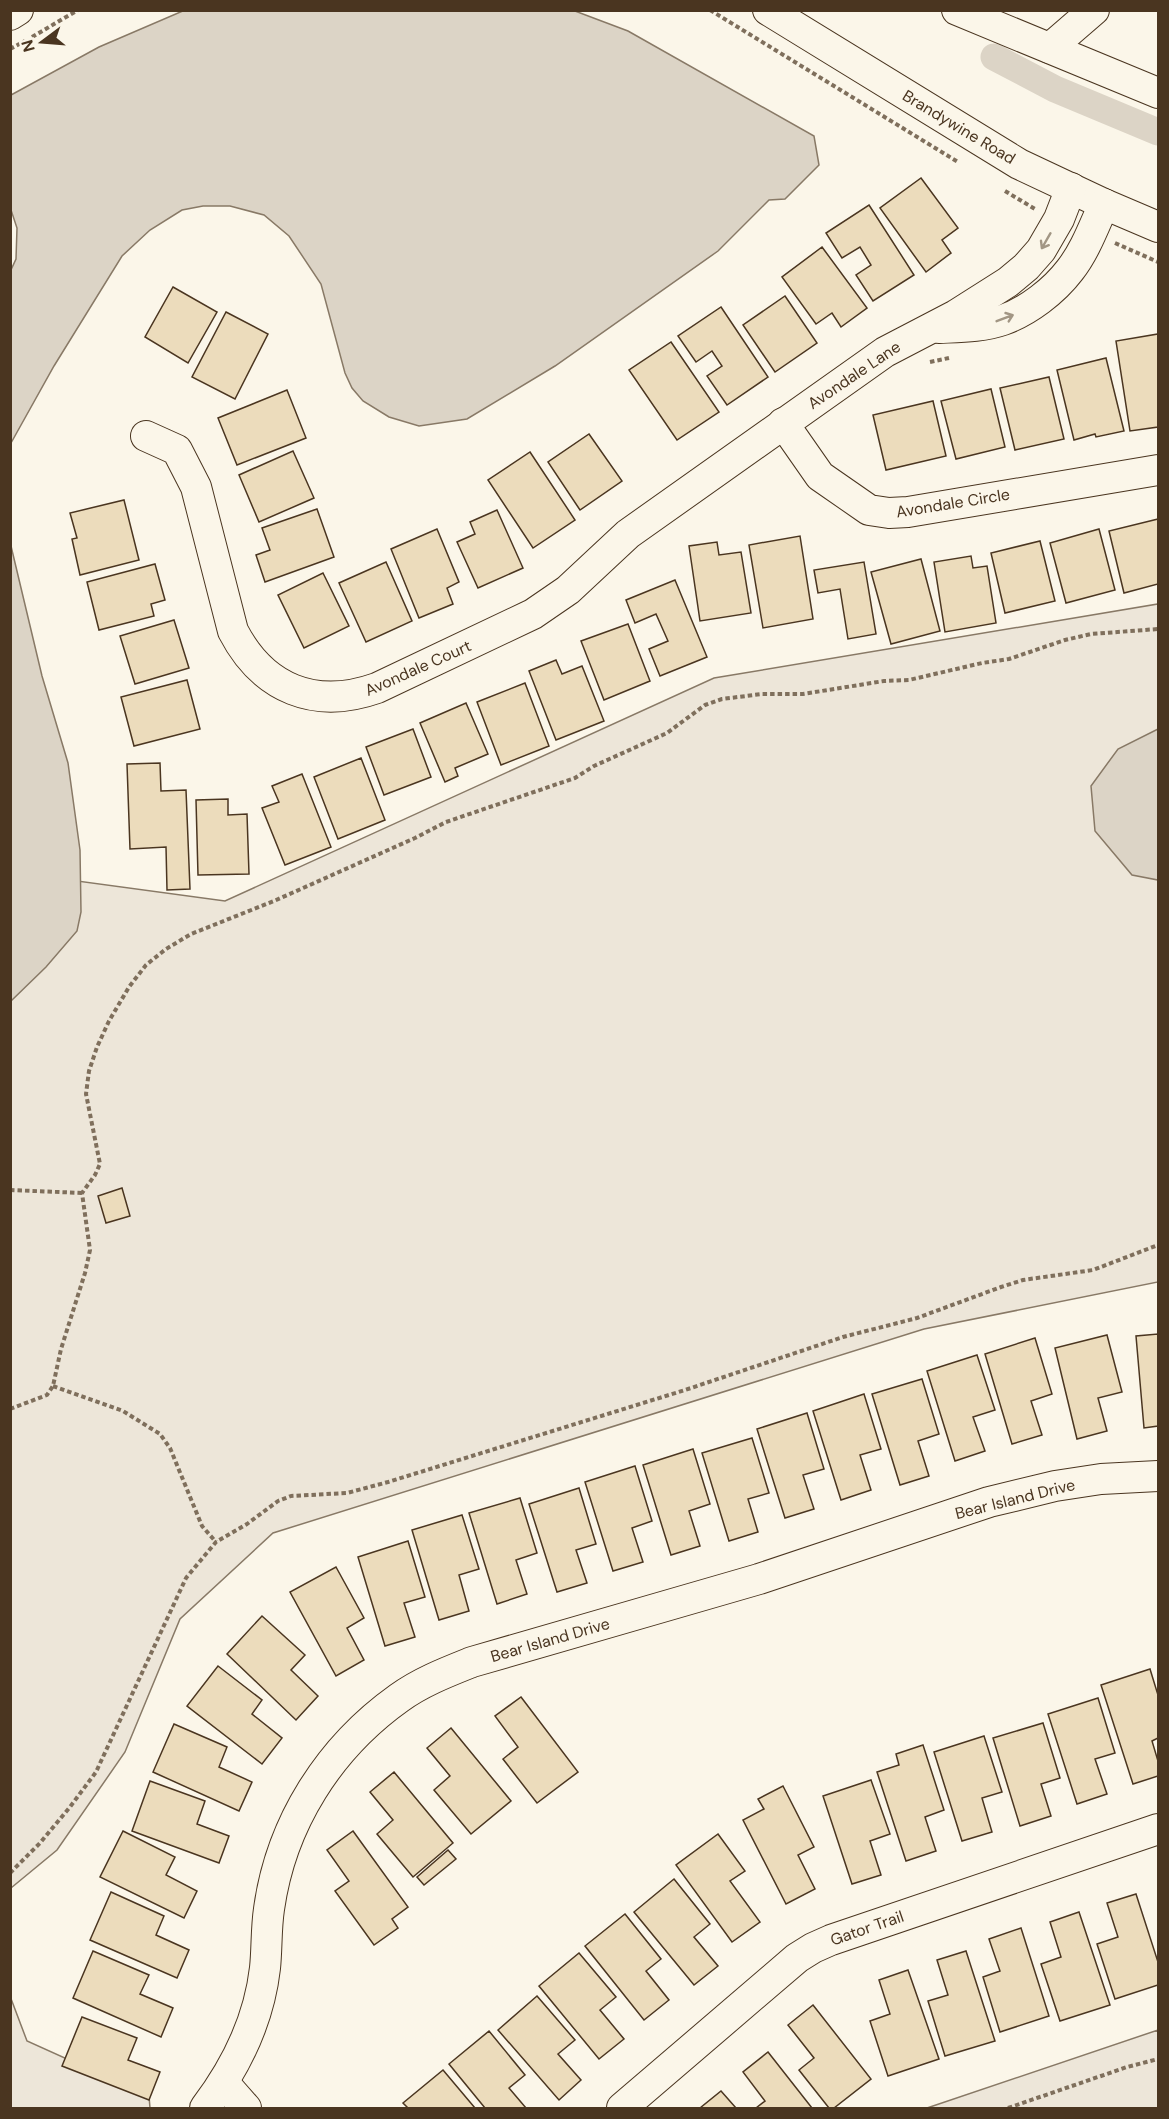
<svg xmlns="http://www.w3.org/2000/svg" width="1169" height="2119" font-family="'DM Sans',sans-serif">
  <rect width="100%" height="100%" fill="#fbf6e9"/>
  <g fill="#ede6d9" stroke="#887966" stroke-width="1.5">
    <polygon points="1158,604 1158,1282 924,1329 273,1533 180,1619 125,1752 57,1850 11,1888 11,872 225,901 714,678"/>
    <polygon points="10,1996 27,2041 149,2096 150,2108 11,2108"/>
    <polygon points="1158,2030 1158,2108 927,2108"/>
  </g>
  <g fill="#dcd4c6" stroke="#887966" stroke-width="1.5">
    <polygon points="185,10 575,11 628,31 814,136 819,165 785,199 769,200 718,251 555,366 467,419 419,426 389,417 363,401 352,388 345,373 321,284 289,236 264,215 230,206 203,206 182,210 150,230 122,256 54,366 11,443 10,272 16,259 17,228 10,207 11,95 99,47"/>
    <polygon points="11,546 42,676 68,763 80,850 81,912 77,931 46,967 11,1001"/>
    <polygon points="1158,729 1158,880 1132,875 1095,831 1091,786 1118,749"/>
  </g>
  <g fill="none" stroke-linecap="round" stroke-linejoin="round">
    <polyline stroke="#dcd4c6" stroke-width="27" points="994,57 1055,89 1158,132"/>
  </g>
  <g fill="#ecdcbc" stroke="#4a3520" stroke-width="1.5">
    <polygon points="921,178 958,228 942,240 951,253 926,272 880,208"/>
    <polygon points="869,205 914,275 873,301 856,275 871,265 860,247 842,258 826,233"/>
    <polygon points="822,247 867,308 841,327 832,313 816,324 782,277"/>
    <polygon points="173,287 217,312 188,363 145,337"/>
    <polygon points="785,296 817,343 775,372 743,325"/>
    <polygon points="721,307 768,377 727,405 707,376 722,366 712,351 696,362 678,336"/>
    <polygon points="226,312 268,334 235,399 192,377"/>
    <polygon points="1158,334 1158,427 1130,431 1116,341"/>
    <polygon points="671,342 719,412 677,440 629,370"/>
    <polygon points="1106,358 1124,431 1096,437 1095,434 1074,440 1057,370"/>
    <polygon points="1049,377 1064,439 1015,450 1000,388"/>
    <polygon points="991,389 1005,447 956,459 941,401"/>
    <polygon points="287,390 306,438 237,465 218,418"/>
    <polygon points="933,401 946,456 886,470 873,415"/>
    <polygon points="589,434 622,481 580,510 548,462"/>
    <polygon points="293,451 314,498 259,522 239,475"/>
    <polygon points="530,452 575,520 533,548 488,480"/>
    <polygon points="124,500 139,560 80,575 72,539 77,538 70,513"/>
    <polygon points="317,509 334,557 265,582 256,555 270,550 262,528"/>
    <polygon points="497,510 523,568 478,588 457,542 475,534 470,522"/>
    <polygon points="1158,519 1158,584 1124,593 1109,531"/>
    <polygon points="437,529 459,582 447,588 453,604 419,618 391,549"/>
    <polygon points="1099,529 1115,590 1066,603 1050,543"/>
    <polygon points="800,536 813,619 763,628 749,545"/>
    <polygon points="1040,541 1055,601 1005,613 991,553"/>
    <polygon points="717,542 719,555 741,552 751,613 700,621 689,546"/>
    <polygon points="971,556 973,568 987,566 996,623 945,632 934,562"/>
    <polygon points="921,559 940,631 891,644 871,572"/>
    <polygon points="386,562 412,621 366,642 339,583"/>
    <polygon points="864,562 876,634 848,639 840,589 818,593 814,570"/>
    <polygon points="155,564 165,600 151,604 154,616 99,630 87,582"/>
    <polygon points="323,573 349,626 304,648 278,595"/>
    <polygon points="675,580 707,657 660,676 649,649 668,641 656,614 635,623 626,600"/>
    <polygon points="174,620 189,668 135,684 120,636"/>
    <polygon points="628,624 650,681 604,700 581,641"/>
    <polygon points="556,660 562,674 582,666 604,721 556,740 529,671"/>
    <polygon points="187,680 200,729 134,746 121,697"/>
    <polygon points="525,683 549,746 501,765 477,702"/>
    <polygon points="466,703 488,754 455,768 458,776 445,782 420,723"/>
    <polygon points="413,729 431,777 384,795 366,747"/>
    <polygon points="361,758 385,820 338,839 314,777"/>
    <polygon points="160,763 161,791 186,790 190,889 167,890 166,847 130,849 127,764"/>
    <polygon points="302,774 331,847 285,865 262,808 279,802 272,786"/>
    <polygon points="228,799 228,815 247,814 249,874 198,875 196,800"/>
    <polygon points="122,1188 130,1216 106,1223 98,1196"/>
    <polygon points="1158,1334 1158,1426 1144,1428 1136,1336"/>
    <polygon points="1107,1335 1122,1392 1098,1398 1107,1431 1077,1439 1055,1348"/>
    <polygon points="1035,1338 1052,1394 1031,1401 1042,1435 1012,1444 985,1354"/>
    <polygon points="977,1355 995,1410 973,1417 985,1451 955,1461 927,1371"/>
    <polygon points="922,1379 939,1434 918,1441 929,1476 900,1485 872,1394"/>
    <polygon points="864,1394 881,1449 860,1455 871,1490 841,1500 813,1411"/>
    <polygon points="807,1413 824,1469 803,1475 814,1509 785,1518 757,1429"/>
    <polygon points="752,1438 769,1493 748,1499 758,1532 729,1541 702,1453"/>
    <polygon points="693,1449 710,1504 689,1511 700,1546 671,1555 643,1465"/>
    <polygon points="635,1466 652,1521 632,1528 643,1562 613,1571 585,1482"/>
    <polygon points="579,1488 596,1544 576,1550 587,1583 557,1592 529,1504"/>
    <polygon points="520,1498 537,1553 516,1560 527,1594 497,1604 469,1513"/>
    <polygon points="462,1515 479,1569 459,1575 469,1611 439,1620 412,1530"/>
    <polygon points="408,1541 425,1597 404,1603 415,1637 385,1646 358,1557"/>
    <polygon points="336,1567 364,1618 347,1628 364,1660 336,1676 290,1592"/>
    <polygon points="262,1616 305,1655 291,1670 318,1696 296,1720 227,1654"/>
    <polygon points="218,1666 262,1700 252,1714 282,1738 262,1764 187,1706"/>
    <polygon points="1150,1669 1158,1695 1158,1738 1152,1741 1158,1761 1158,1776 1133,1784 1101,1685"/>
    <polygon points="521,1697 578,1772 537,1803 503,1759 518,1747 495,1716"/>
    <polygon points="1098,1698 1115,1753 1095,1759 1107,1794 1077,1804 1048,1714"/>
    <polygon points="1043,1723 1060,1778 1041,1784 1051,1816 1020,1826 993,1738"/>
    <polygon points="174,1724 227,1747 219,1767 252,1782 239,1811 153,1772"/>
    <polygon points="451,1728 511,1801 471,1834 434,1790 450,1776 427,1748"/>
    <polygon points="984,1736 1002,1792 982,1798 992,1832 962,1841 934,1752"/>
    <polygon points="923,1745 944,1810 925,1817 936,1851 906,1861 877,1772 899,1765 896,1754"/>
    <polygon points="394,1772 453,1843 413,1877 377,1834 393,1820 370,1792"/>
    <polygon points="871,1780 890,1834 870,1841 881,1875 852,1884 823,1796"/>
    <polygon points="150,1781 205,1801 197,1824 229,1836 219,1863 132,1831"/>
    <polygon points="783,1786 814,1847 798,1855 815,1889 786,1904 743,1820 764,1809 758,1799"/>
    <polygon points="123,1831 175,1857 166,1875 197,1891 184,1918 100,1877"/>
    <polygon points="353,1831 408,1907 392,1919 398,1928 374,1945 335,1891 349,1881 327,1850"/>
    <polygon points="718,1834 745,1871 730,1881 760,1922 732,1942 676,1865"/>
    <polygon points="448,1850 456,1859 424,1885 417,1877"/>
    <polygon points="674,1879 710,1924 694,1937 718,1966 694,1985 634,1912"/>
    <polygon points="111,1892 164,1916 156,1935 189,1950 177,1978 90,1940"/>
    <polygon points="1136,1894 1158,1962 1158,1985 1115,1999 1097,1944 1118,1937 1107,1903"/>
    <polygon points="1079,1912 1110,2005 1060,2021 1041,1964 1061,1957 1050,1922"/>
    <polygon points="625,1914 661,1959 646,1971 669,2000 644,2020 585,1946"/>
    <polygon points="1021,1928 1049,2016 1000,2032 983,1977 1000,1971 989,1939"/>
    <polygon points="93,1951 149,1975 140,1994 173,2008 161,2037 73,1998"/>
    <polygon points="966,1951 995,2041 945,2056 928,2001 948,1995 937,1960"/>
    <polygon points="579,1953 616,1997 600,2010 624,2039 599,2059 539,1986"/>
    <polygon points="908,1970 939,2059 888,2076 870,2021 890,2014 879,1980"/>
    <polygon points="537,1996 575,2040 558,2054 581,2080 559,2100 498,2030"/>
    <polygon points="813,2005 871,2079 834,2108 829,2108 799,2070 814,2058 788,2025"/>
    <polygon points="82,2017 137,2038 128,2060 160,2072 149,2100 62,2066"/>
    <polygon points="489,2031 525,2075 509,2088 526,2108 485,2108 449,2064"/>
    <polygon points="768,2052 812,2108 756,2108 765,2101 743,2072"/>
    <polygon points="443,2070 475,2108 408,2108 403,2103"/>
    <polygon points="721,2091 736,2108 700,2108"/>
  </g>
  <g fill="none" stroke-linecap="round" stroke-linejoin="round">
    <g stroke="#4a3520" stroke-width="32">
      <g id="minor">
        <polyline points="768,10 1019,164 1104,204 1158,227"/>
        <polyline points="957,10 1158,93"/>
        <polyline points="10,15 18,10"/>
        <polyline points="1050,48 1094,10"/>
        <path d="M939,328C960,327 983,327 1003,320C1028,311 1054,291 1070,270C1085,251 1094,226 1104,204"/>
        <polyline points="783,423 820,476 869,510 889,513 908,512 1158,470"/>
        <path d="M146,436L177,450L196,487L233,631C263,689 315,710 377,688L533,614L568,590L628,534L885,352L956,315L1008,282L1026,267L1041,250L1059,219L1071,188"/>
        <polyline points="224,2083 246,2108"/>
        <path d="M205,2108C236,2067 259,2021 265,1968C267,1949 266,1929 269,1909C281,1823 329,1748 399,1698C421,1682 447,1672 472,1662L759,1579L989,1502L1055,1486L1101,1479L1158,1476"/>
        <polyline points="622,2108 797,1958 813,1948 831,1940 1158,1829"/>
      </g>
    </g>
    <g stroke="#7f6f5c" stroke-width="4" stroke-dasharray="4.5 3" stroke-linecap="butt">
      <polyline points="710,10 958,162"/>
      <polyline points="32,37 78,10"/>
      <polyline points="10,49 25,41"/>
      <polyline points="1005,191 1035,209"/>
      <polyline points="1115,243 1158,262"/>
      <polyline points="930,362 949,358"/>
      <polyline points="10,1190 82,1193"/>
      <polyline points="53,1386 123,1411 160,1434 170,1448 202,1526 216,1542"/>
      <polyline points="10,1409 47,1395 53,1386 61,1349 85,1273 90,1250 82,1193 95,1175 100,1164 86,1094 89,1071 97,1047 109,1021 129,987 146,965 166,949 191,934 274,901 415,838 446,822 575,778 594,766 667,733 705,705 722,699 762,694 803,694 884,681 909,680 982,663 1009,659 1065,640 1091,634 1158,629"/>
      <polyline points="10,1873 40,1843 70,1807 96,1772 186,1578 216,1542 247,1524 278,1501 291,1496 347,1493 388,1482 685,1390 843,1337 917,1318 1001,1287 1023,1280 1093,1270 1158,1245"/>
      <polyline points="1008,2108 1127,2067 1158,2059"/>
    </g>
    <use href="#minor" stroke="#fbf6e9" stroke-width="30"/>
  </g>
  <defs><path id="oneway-shaft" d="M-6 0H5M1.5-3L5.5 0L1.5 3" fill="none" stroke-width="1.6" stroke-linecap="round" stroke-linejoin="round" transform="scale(1.5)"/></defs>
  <g stroke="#a29684">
    <use href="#oneway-shaft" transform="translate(1046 241) rotate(120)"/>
    <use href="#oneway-shaft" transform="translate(1005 318) rotate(-21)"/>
  </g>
  <g text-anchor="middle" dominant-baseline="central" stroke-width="4.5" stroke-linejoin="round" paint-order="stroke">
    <g font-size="16" fill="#4a3520" stroke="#fbf6e9">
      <text transform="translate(959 127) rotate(31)">Brandywine Road</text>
      <text transform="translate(854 375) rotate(-34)">Avondale Lane</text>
      <text transform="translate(953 503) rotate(-9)">Avondale Circle</text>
      <text transform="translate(418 668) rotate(-24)">Avondale Court</text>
      <text transform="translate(1015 1499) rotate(-14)">Bear Island Drive</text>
      <text transform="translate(550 1640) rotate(-16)">Bear Island Drive</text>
      <text transform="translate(867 1928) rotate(-19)">Gator Trail</text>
    </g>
  </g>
  <rect width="1169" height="2119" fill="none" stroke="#4a3520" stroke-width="24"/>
  <g transform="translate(42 42) rotate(254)" stroke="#fbf6e9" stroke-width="4.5" paint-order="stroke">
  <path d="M0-4.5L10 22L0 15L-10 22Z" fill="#4a3520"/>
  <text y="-9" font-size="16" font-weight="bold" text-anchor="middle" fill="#4a3520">N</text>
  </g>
</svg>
